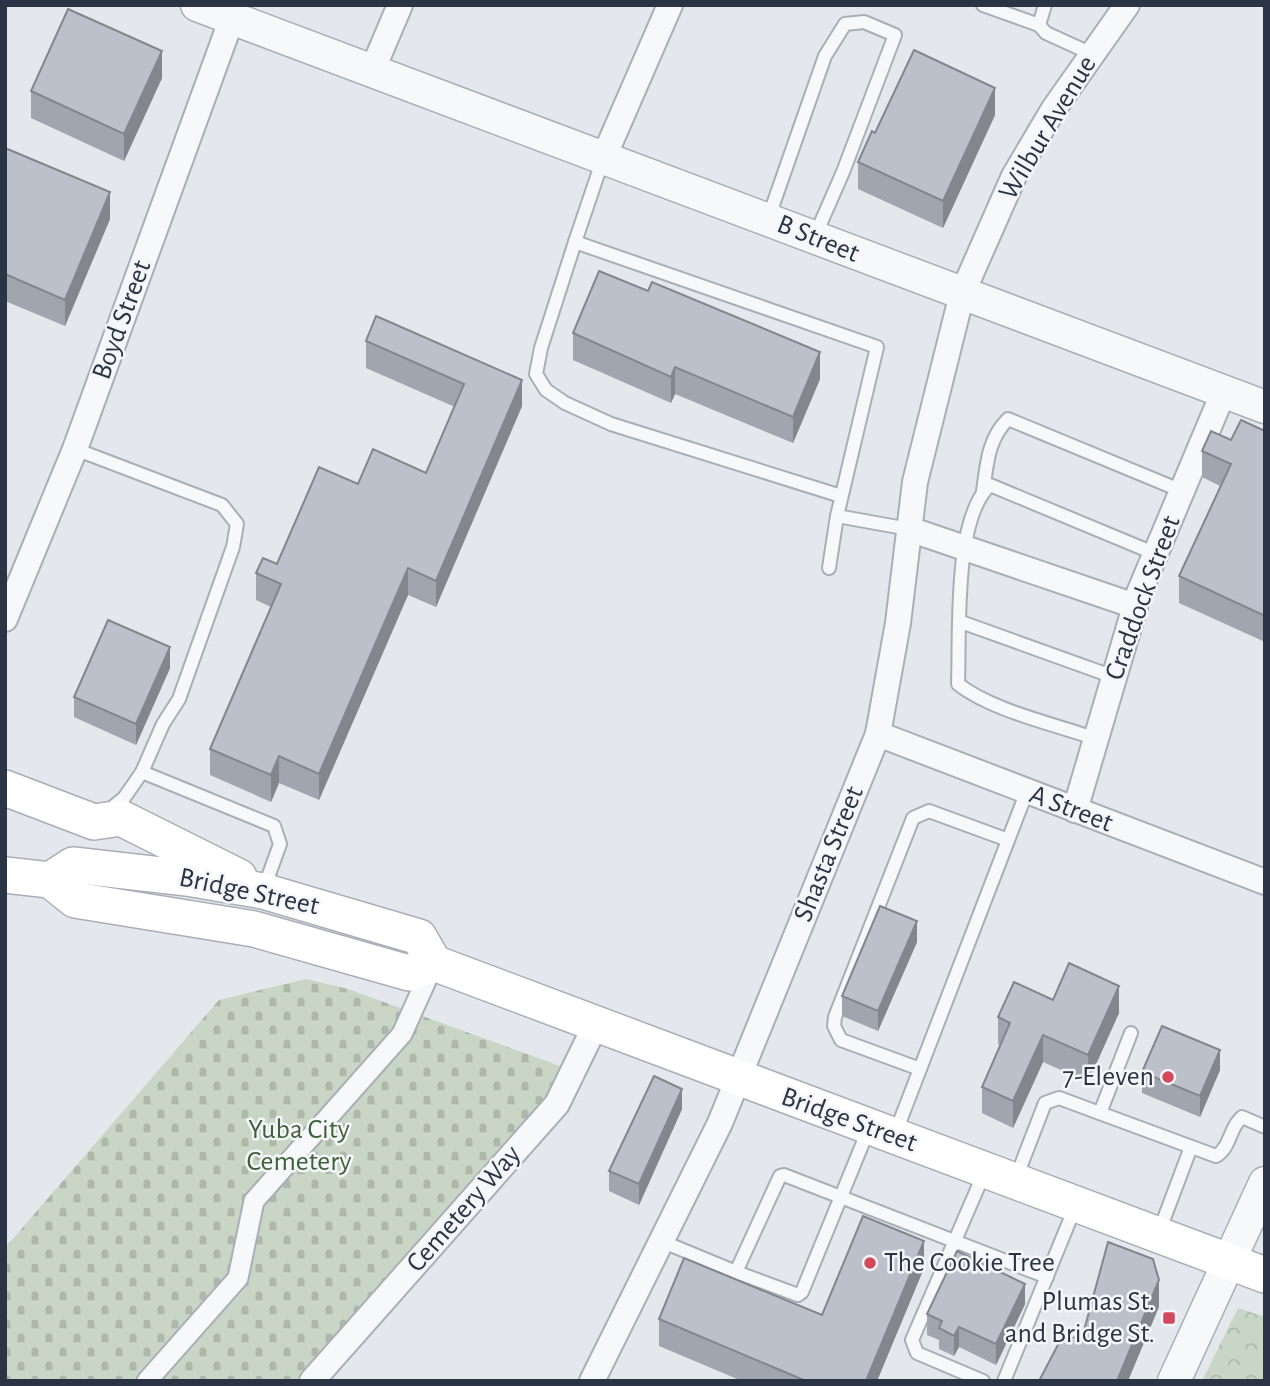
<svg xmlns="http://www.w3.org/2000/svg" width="1270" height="1386" font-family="'Alegreya Sans',sans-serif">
  <defs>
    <pattern id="cemetery-stones" width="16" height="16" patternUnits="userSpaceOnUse" patternTransform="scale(1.75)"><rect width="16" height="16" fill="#c9d6c5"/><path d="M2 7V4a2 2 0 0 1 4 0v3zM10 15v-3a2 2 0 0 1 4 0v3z" fill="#adb8ab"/></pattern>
    <pattern id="park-crowns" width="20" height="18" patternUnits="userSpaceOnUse" patternTransform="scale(1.75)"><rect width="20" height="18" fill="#c9d6c5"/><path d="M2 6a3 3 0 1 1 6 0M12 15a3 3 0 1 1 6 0" fill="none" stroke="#adb8ab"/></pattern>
  </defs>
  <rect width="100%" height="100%" fill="#e4e7ec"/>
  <polygon fill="url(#cemetery-stones)" points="306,979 348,989 560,1066 548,1098 302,1381 5,1381 5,1248 219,1000"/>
  <polygon fill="url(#park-crowns)" points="1238,1308 1265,1317 1265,1381 1202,1381"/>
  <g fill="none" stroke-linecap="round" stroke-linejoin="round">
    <g stroke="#a9aeb7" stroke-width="16">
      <g id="service">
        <polyline points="983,5 1039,25"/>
        <polyline points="1045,5 1039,25 1046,33 1092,54"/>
        <polyline points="603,159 575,242 877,347 837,516 909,529"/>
        <polyline points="768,219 825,56 845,24 864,22 895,35 843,172 815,236"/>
        <polyline points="575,242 541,348 536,374 546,390 565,403 611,424 841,496"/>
        <polyline points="75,449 222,505 237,524 233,547 179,699 163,724 142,772 124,798 108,811"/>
        <path d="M983,491C987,463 988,439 1008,419L1182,491"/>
        <polyline points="829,568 837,516"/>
        <polyline points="961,622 1114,677"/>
        <path d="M1096,739C1055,724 992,711 958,684C960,635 953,519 990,485L1156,554"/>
        <polyline points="142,772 274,826 280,844 263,891"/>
        <polyline points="920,1069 841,1040 834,1026 835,1017 913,818 929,811 1008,840"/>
        <polyline points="1100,1113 1131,1033"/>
        <path d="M869,1128L802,1292L798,1295L736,1272L780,1176L784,1175C871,1209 959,1242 1047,1277"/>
        <polyline points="895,1134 1027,791"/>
        <path d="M1016,1178L1045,1103L1059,1098L1216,1156C1231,1147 1229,1128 1242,1117L1265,1127"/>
        <polyline points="1159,1232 1191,1147"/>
        <polyline points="661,1241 736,1272"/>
        <polyline points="983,1381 917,1353 912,1340 985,1171"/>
        <polyline points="1004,1381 1076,1205"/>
      </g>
    </g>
    <g stroke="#a9aeb7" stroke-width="23">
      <polyline id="pedestrian" points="147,1381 238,1278 254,1201 402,1034 434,963"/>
    </g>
    <g stroke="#a9aeb7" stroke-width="28">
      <g id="minor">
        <polyline points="372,71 400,5"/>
        <polyline points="603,159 670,5"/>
        <polyline points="909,529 1135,606"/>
        <polyline points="5,619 75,449 232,18"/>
        <polyline points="878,734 1265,882"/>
        <polyline points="1075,810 1139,593 1224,391"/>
        <polyline points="312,1381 557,1104 596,1024"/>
        <polyline points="592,1381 720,1123 878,734 898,623 915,482 962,294 1014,176 1053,110 1127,5"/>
      </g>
    </g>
    <g stroke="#a9aeb7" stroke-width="35">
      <g id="tertiary">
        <polyline points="197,5 1265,407"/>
        <polyline points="1174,1381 1265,1183"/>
      </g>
    </g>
    <g stroke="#a9aeb7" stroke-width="38">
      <g id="secondary">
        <polyline points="5,788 94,822 121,818 239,877"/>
        <polyline points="5,875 50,880 75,900 254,929 409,973 434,963"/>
        <polyline points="50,880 73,865 187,878 263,891 419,937 434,963 1265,1275"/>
      </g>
    </g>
    <use href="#service" stroke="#f7f8fa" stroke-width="12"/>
    <use href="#pedestrian" stroke="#f7f8fa" stroke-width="19"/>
    <use href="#minor" stroke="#f7f8fa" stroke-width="24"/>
    <use href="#tertiary" stroke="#f7f8fa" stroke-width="32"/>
    <use href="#secondary" stroke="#fff" stroke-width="35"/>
  </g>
  <g fill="#a1a5ae">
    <polygon points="162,78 124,161 31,118 31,91"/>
    <polygon points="995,115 943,228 858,189 858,162"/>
    <polygon points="5,148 110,219 65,326 5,301"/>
    <polygon points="573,333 820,379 793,443 675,394 671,403 573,360"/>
    <polygon points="366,341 522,406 436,607 408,595 319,800 279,783 271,802 210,775 210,749 271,607 256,600 256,573 277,564 426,473 455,407 366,368"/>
    <polygon points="1265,431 1265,642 1179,603 1179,576 1220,486 1202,477 1202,451 1231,440"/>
    <polygon points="170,668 136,745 74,717 74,697"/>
    <polygon points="917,942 878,1031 842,1016 842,996"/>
    <polygon points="1053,1000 1119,1013 1088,1082 1043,1062 1013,1128 982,1113 982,1087 1000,1045 998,1044 998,1017"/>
    <polygon points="1220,1070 1200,1117 1142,1093 1142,1072"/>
    <polygon points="682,1109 639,1205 609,1191 609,1171"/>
    <polygon points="924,1268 877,1381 742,1381 659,1346 659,1319 822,1315"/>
    <polygon points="1025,1304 996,1365 959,1347 954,1356 939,1349 939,1340 927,1335 927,1314"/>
  </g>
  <g fill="#83868d">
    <polygon points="162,51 162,78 124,161 124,134"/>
    <polygon points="995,88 995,115 943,228 943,201"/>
    <polygon points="110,192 110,219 65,326 65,300"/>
    <polygon points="820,352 820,379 793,443 793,417"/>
    <polygon points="675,367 675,394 671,403 671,377"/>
    <polygon points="522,380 522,406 436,607 436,581"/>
    <polygon points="408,568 408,595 319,800 319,774"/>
    <polygon points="170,647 170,668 136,745 136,724"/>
    <polygon points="279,756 279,783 271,802 271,775"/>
    <polygon points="917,921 917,942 878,1031 878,1011"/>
    <polygon points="1119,986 1119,1013 1088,1082 1088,1055"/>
    <polygon points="1043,1035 1043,1062 1013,1128 1013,1101"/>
    <polygon points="1220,1050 1220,1070 1200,1117 1200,1096"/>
    <polygon points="682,1089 682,1109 639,1205 639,1184"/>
    <polygon points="924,1241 924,1268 877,1381 866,1381"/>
    <polygon points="1159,1280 1159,1307 1128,1381 1117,1381"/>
    <polygon points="1025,1284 1025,1304 996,1365 996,1344"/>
    <polygon points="959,1327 959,1347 954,1356 954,1336"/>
  </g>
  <g fill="#bbc0ca" stroke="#83868d" stroke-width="2">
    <polygon points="68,9 162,51 124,134 31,91"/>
    <polygon points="914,50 995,88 943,201 858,162 872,131 875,133"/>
    <polygon points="5,148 110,192 65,300 5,274"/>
    <polygon points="599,271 648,291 652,282 820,352 793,417 675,367 671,377 573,333"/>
    <polygon points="376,316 522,380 436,581 408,568 319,774 279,756 271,775 210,749 281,584 256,573 263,558 277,564 319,467 358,484 373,449 426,473 464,384 366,341"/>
    <polygon points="1241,420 1265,431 1265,616 1179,576 1231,464 1202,451 1211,431 1231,440"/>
    <polygon points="108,620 170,647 136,724 74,697"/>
    <polygon points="880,906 917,921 878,1011 842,996"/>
    <polygon points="1069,963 1119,986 1088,1055 1043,1035 1013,1101 982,1087 1010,1023 998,1017 1014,982 1053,1000"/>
    <polygon points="1162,1026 1220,1050 1200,1096 1142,1072"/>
    <polygon points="654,1076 682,1089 639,1184 609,1171"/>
    <polygon points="863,1216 924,1241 866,1381 806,1381 659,1319 684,1258 822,1315"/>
    <polygon points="1108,1242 1153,1259 1159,1280 1117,1381 1039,1381 1062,1337 1082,1338"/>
    <polygon points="957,1251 1025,1284 996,1344 959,1327 954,1336 939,1328 942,1321 927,1314"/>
  </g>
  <g fill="#d1495b" stroke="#f4f6f9" stroke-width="2.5">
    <circle cx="1168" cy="1077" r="7"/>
    <circle cx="870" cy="1263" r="7"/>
    <rect x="1162" y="1311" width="14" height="14" rx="3.5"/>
  </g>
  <g text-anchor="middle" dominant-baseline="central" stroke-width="5" stroke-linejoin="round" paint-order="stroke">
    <g font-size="28" fill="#2b3445" stroke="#f4f6f9">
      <text transform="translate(1048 128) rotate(-59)">Wilbur Avenue</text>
      <text transform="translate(818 239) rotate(22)">B Street</text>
      <text transform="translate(122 320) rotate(-70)">Boyd Street</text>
      <text transform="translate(1143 598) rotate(-70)">Craddock Street</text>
      <text transform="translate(1071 809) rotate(21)">A Street</text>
      <text transform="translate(829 854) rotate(-68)">Shasta Street</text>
      <text transform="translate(249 892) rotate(12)">Bridge Street</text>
      <text transform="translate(849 1120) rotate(20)">Bridge Street</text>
      <text transform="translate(464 1209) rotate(-49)">Cemetery Way</text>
    </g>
    <g font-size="28" fill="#2b3445" stroke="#f4f6f9" text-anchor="end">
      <text x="1154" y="1077">7-Eleven</text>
      <text x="884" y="1263" text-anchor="start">The Cookie Tree</text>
      <text x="1155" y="1302">Plumas St.<tspan x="1155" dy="32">and Bridge St.</tspan></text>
    </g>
    <g font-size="28" fill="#3f6138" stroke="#f4f6f9">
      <text x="299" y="1130">Yuba City<tspan x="299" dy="32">Cemetery</tspan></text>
    </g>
  </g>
  <rect width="1270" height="1386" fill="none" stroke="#2b3445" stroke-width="14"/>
</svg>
